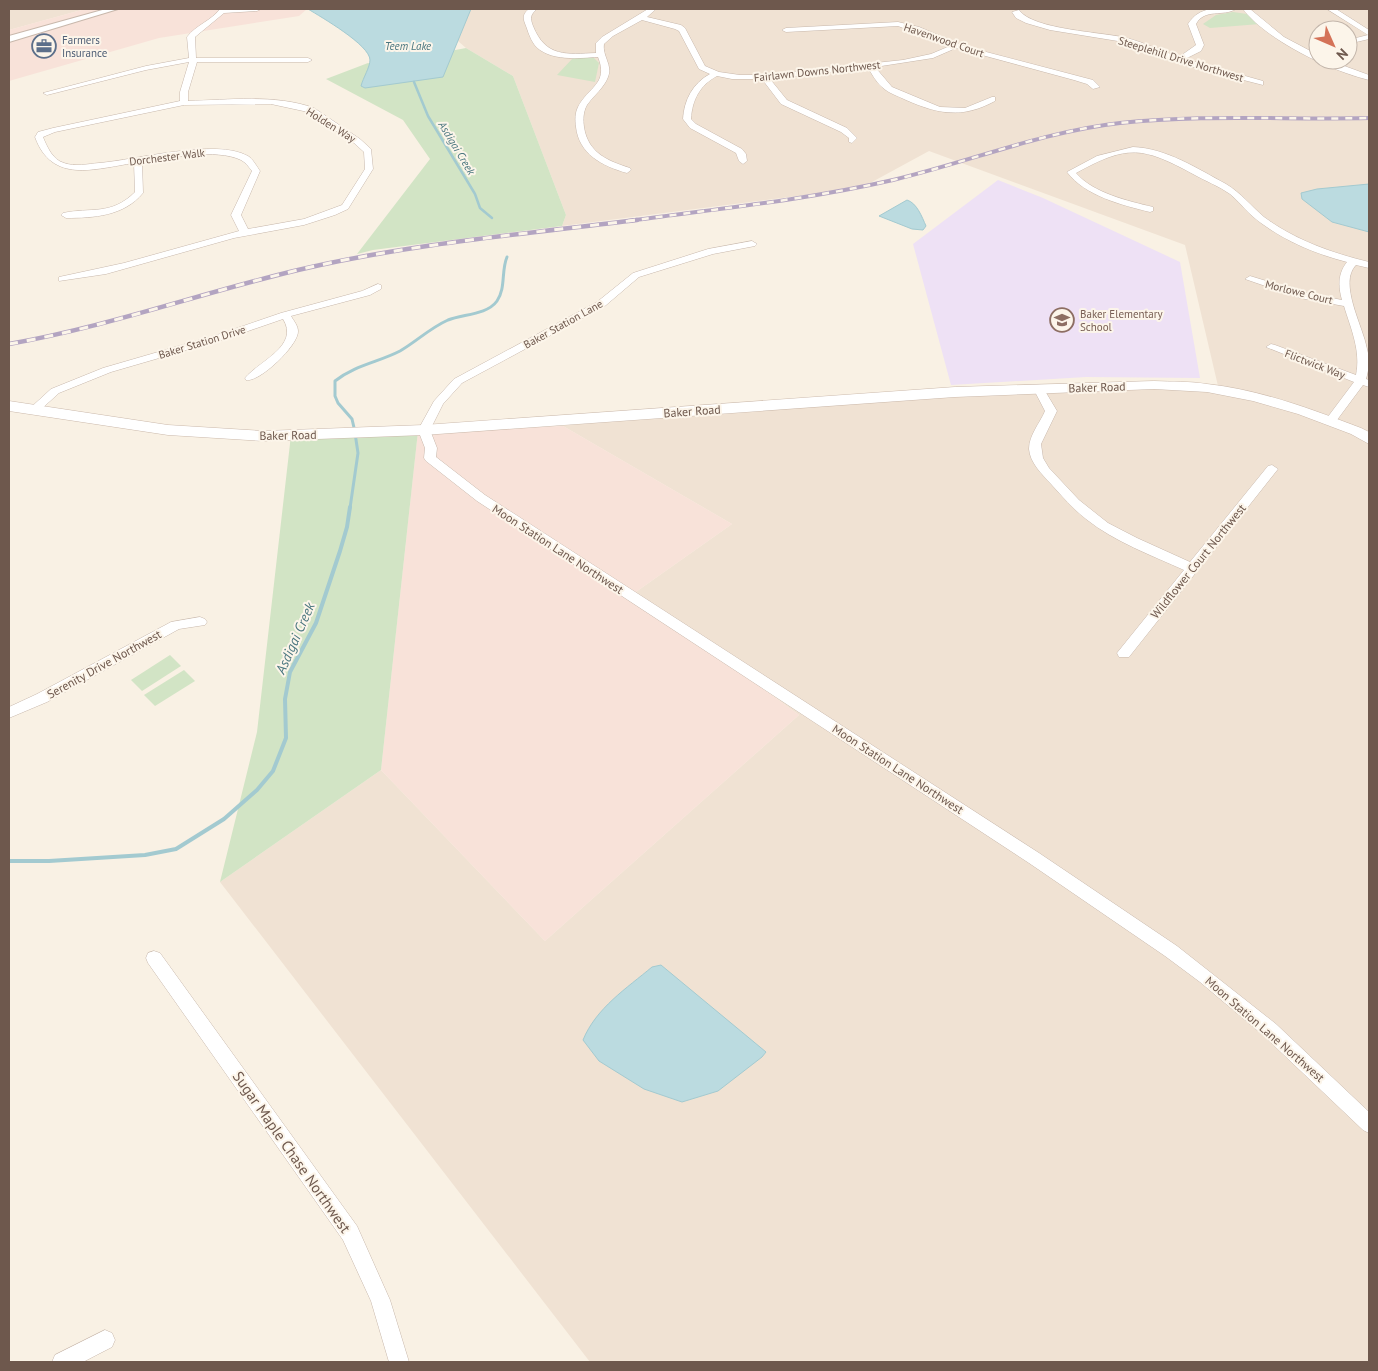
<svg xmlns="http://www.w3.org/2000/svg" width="1378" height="1371" font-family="'PT Sans',sans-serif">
  <rect width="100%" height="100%" fill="#f9f1e4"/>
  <g fill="#f0e2d3" fill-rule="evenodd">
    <polygon points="9,9 85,9 9,30"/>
    <path d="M468,9H1369V1362H590L220,882L381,770L545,941L799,715L633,594L732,524L563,426L759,402L1143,381L1218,386L1185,245L929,151L861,188L562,226L566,215L513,76L466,48L451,35ZM1318,30H1348V60H1318Z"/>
  </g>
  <g fill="#f8e2d9">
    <polygon points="85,9 307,9 299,16 159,38 9,81 9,30"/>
    <polygon points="563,426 732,524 633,594 799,715 545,941 381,770 418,431"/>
  </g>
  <polygon fill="#eee1f5" points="998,180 1043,198 1180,262 1200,378 1086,377 951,385 913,244"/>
  <g fill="#d2e4c5">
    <polygon points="1233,12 1247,14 1260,24 1210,28 1203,24 1216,15"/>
    <polygon points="466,48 513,76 566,215 562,226 373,250 357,254 430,159 403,120 326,79 368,63 413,73 429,55"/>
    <polygon points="593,57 599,63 595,82 557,75 573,58"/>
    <polygon points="418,431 381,770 220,882 257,732 291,435"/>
    <polygon points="170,655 181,666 142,691 131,680"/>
    <polygon points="184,670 195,681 155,706 144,695"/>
  </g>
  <g fill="#bbdbe0" stroke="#a3cad0">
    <path d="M308,9H471L443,77L365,88L361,86C363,78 370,67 370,60C370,45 321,17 308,9Z"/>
    <polygon points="1369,184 1369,232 1332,222 1302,199 1301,193 1317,189"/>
    <path d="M907,200C917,203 922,217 926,226L923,230L912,229L879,216Z"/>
    <path d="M661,965L766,1052L762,1057L718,1091L682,1102L644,1089L599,1061L583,1040C596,1008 627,988 652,967Z"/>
  </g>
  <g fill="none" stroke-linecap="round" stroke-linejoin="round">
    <polyline stroke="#a3cad0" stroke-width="2.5" points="414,82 428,116 475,194 480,208 492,218"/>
    <g stroke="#a3cad0" stroke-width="3">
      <path d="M355,432L352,419L338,403L335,396V381C355,365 379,362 400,351C417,341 430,328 448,320C463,314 487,315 497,301C506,288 501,271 507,257"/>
      <polyline points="350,508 358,453 355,433"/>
    </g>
    <polyline stroke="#a3cad0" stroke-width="4" points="9,861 49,861 145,855 176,849 224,819 257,790 273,771 286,738 285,699 290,672 316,623 340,551 347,527 350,507"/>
    <g stroke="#c8b8ac" stroke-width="1">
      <g id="minor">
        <path d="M220,9H261L257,11L224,13L195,37L196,58H308L312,60L308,62H197L188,92V101C229,100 275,94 314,108L360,139L371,149L373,169L348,209L335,215L304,225L234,238L106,274L59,281V277L124,263L239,231L231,215L252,171C249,167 245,162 241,160C216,148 169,158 142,162L143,193C124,216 94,218 66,218L61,215L63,213C91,207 111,216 135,192L134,163C94,169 52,184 35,137L38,132L53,128L180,101V92L189,62L146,70L47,95L43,93L146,66L189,58L187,37C196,25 211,21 220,9ZM271,104L308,112L354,143L364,152L365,169L342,205L304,219L248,229L241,215L260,171C257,167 253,159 248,156C216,138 136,160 99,163C88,164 75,167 64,163C53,160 47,147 43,137L55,132L184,105Z"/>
        <path d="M529,9H537C530,15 530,18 533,26C546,58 567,54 596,53V43L602,37L648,9H656L647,17L681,25L685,28L705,66L719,72L740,75H764L903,60L931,54L950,46L898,26L786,32L782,30L786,28L898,22L919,27L967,47L1093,80L1100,87L1093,89L1087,84L1074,80L956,48L933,58L875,67L892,87L940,107L965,108L992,97H995V101C962,119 938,114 906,100C898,96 888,93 882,87C876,82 872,74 868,68L770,79L787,100L847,128L857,138L852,143L849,142V138L841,132L781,104L762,79H732L717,76C700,85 692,100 691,119L696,124L742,149L746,154L747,161L743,164L739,161L736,153L690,128L683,119C684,100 693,83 710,74L699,69L679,31L675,29L642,20L613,36L604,44C602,56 613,65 608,77C604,88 594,95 587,105C583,112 583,120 584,127C588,153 608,161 630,168L631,170L627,173C602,166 579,154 576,127C575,120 575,113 578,107C588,87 609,84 598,57C580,58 556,61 540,50C532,45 529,34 526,26C523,19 522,14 529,9Z"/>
        <path d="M1211,9H1236C1223,17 1205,8 1196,24L1204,45L1201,51L1185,59L1263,81V85L1185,65L1124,42L1050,30L1026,23L1016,18L1012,12L1019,10C1033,30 1103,32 1127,38C1145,43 1162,51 1179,57L1196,45L1188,24C1194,15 1200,11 1211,9Z"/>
        <path d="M1243,9H1250L1284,37L1318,55V60H1328L1369,75V80C1331,71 1266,40 1243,9Z"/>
        <polygon points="1327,9 1336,9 1369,30 1369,39 1348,44 1348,40 1368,35"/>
        <path d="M1133,147C1166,148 1198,169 1226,184C1241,193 1251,206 1264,217C1295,240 1332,253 1369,262V268L1356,265C1338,283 1363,326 1367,349C1370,359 1369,369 1366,379L1369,380V387L1363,385L1334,424L1330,425L1324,422L1354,382L1266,347L1271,344L1275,345L1356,375C1361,351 1351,329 1344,306L1300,298L1245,279L1250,276L1306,293L1342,300C1338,286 1338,273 1347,262C1316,254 1287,242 1261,223C1249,215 1241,203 1230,194C1219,186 1205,181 1193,174C1143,147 1128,144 1076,173C1093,193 1128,201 1153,207V211L1150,212C1122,205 1085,196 1067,172L1097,156Z"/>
        <polygon points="752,241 757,244 755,246 713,254 639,277 605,306 462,383 443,404 430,430 437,448 436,457 485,495 1039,853 1177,946 1276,1024 1369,1112 1369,1133 1363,1130 1264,1036 1200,982 1165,956 1029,863 477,501 426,461 424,458 425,448 418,430 434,401 454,379 597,302 633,273 708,249"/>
        <path d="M378,284L381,285V289L370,295L291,316C294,321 298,326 298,331C299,345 259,383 246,380L245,378C259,361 300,346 283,319L228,338L111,372L59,393L38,412H30L28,410L51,389L103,368L220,334L281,313L362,291Z"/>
        <path d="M1038,385L1042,386L1057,411L1041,444L1043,458L1049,468L1079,500L1108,523L1137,538L1190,562L1268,466L1272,465L1278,469L1129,657H1119L1117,653L1184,570C1151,555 1115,542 1086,519C1073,509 1062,496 1051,484C1042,474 1030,463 1029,449C1029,435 1040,423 1045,411L1033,388Z"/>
        <polygon points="200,617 205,619 207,622 205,625 179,629 47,702 9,718 9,707 37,694 171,622"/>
        <polygon points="154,951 160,953 357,1226 390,1300 409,1362 389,1362 371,1301 343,1240 148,963 146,958 148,953"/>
        <polygon points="105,1330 112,1333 115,1340 112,1347 83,1362 52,1362 55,1355"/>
      </g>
    </g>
    <g stroke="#c8b8ac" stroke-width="2">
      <polygon id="tertiary" points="106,9 118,9 9,42 9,36"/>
    </g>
    <g stroke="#cbb9ab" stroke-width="1">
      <path id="secondary" d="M1154,381C1172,382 1190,381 1207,384C1261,390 1311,409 1361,428L1369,432V444L1351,434L1298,414L1253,401L1207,392L1154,389L955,397L424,435L264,441L168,435L9,411V401L168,425L264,431L424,425L955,387Z"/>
    </g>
    <use href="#minor" fill="#fff" fill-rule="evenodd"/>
    <use href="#tertiary" fill="#fff" fill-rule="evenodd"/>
    <use href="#secondary" fill="#fff" fill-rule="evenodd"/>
    <g stroke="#b3a4c1" stroke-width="4">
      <path id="rail-far1" d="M628,221C716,209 806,200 893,180C969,162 1041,132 1120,123C1202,114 1286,120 1369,118"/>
    </g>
    <g stroke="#b3a4c1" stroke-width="4.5">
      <path id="rail" d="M9,344C107,327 201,293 298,270C409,244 524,234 637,220"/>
    </g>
    <use href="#rail-far1" stroke="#fcf5ea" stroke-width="2.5" stroke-dasharray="7" stroke-linecap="butt"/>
    <use href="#rail" stroke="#fcf5ea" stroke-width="3" stroke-dasharray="9" stroke-linecap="butt"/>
  </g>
  <defs>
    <g id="office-ring" transform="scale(1.25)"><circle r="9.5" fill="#fcf5ea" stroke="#5c6f8a" stroke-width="1.5"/><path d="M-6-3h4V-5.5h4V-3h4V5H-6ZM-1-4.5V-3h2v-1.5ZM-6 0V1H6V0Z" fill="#5c6f8a"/></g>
    <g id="school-ring" transform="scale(1.25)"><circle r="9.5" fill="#fcf5ea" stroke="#8d6e63" stroke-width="1.5"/><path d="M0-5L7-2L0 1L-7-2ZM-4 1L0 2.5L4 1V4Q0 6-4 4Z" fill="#8d6e63"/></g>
  </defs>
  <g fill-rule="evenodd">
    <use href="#office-ring" x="44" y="46"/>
    <use href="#school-ring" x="1062" y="320"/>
  </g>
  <g text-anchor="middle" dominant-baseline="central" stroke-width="4" stroke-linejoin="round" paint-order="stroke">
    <g font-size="11" fill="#4e5e75" stroke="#fcf5ea" text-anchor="start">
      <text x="62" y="40">Farmers<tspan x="62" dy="13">Insurance</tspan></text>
    </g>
    <g font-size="11" fill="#6e584d" stroke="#fcf5ea">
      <text transform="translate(944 40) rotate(19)">Havenwood Court</text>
      <text transform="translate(1181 59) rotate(17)">Steeplehill Drive Northwest</text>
      <text transform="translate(817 71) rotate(-6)">Fairlawn Downs Northwest</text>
      <text transform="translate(331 125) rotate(32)">Holden Way</text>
      <text transform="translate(167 157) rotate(-7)">Dorchester Walk</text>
      <text transform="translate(1299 292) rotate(14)">Morlowe Court</text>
      <text transform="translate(563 324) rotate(-29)">Baker Station Lane</text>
      <text transform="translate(202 342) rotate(-17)">Baker Station Drive</text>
      <text transform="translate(1315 364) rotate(21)">Flictwick Way</text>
    </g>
    <g font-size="11" font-style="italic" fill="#4a767f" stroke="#fcf5ea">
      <text x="408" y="46">Teem Lake</text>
      <text transform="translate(457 148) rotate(59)">Asdigai Creek</text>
    </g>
    <g font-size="11" fill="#785e54" stroke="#fcf5ea" text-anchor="start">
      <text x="1080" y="314">Baker Elementary<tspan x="1080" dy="13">School</tspan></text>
    </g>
    <g font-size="12" fill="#6e584d" stroke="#fcf5ea">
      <text transform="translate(1097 387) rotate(-2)">Baker Road</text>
      <text transform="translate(692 411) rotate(-4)">Baker Road</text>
      <text transform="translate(288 435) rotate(-1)">Baker Road</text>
      <text transform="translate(558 549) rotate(33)">Moon Station Lane Northwest</text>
      <text transform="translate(1198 561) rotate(-51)">Wildflower Court Northwest</text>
      <text transform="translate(104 664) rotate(-29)">Serenity Drive Northwest</text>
      <text transform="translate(898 769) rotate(33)">Moon Station Lane Northwest</text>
      <text transform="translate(1265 1029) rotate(41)">Moon Station Lane Northwest</text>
    </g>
    <g font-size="14" font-style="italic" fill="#4a767f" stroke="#fcf5ea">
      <text transform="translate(295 638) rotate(-66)">Asdigai Creek</text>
    </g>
    <g font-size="15" fill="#6e584d" stroke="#fcf5ea">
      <text transform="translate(292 1152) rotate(55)">Sugar Maple Chase Northwest</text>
    </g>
  </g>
  <rect width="1378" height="1371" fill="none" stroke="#6e584d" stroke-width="20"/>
  <g transform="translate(1333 45) rotate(135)"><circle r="24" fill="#fcf5ea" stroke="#c3b6ab"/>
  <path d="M0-4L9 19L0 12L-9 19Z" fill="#d47258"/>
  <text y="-8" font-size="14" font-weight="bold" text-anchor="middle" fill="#6e584d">N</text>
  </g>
</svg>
